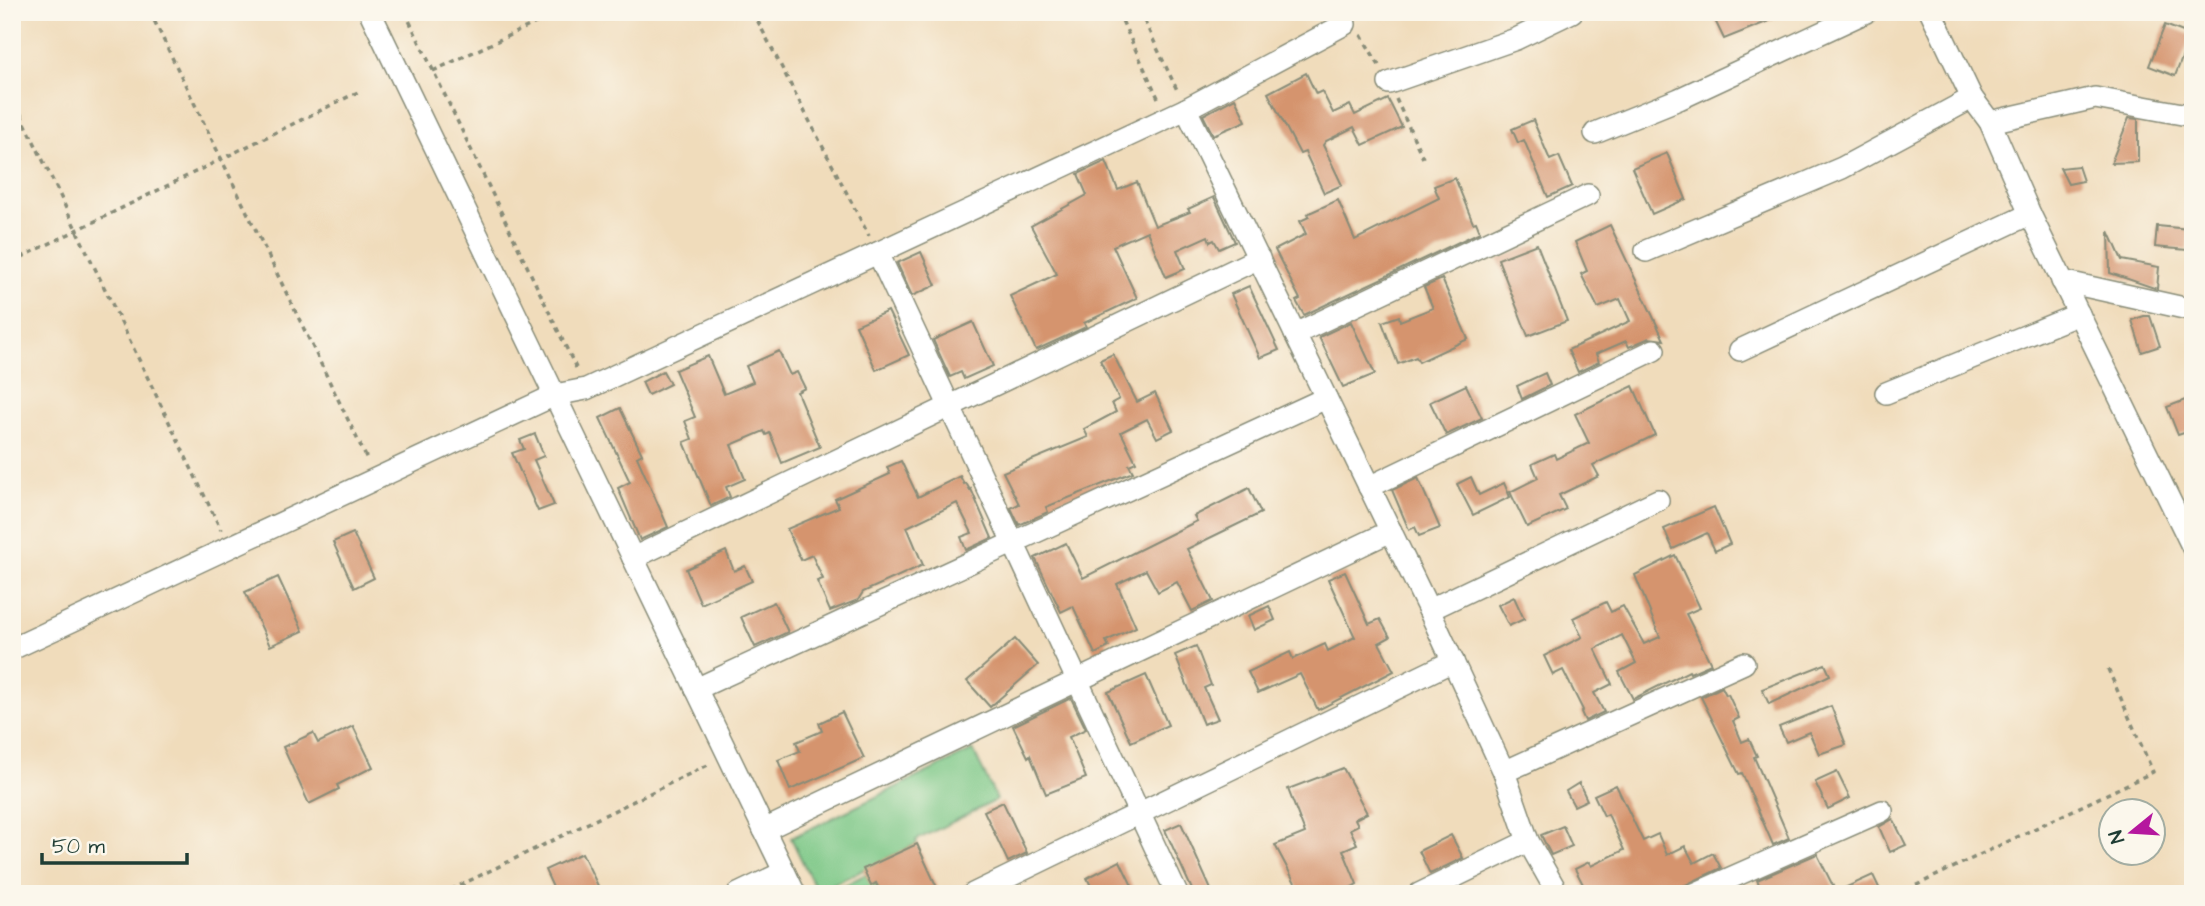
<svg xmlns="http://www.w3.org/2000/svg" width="2205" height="906" font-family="'Architects Daughter',sans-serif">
  <rect width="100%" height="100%" fill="#fbf7ec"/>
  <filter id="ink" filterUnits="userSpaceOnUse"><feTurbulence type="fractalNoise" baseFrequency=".0143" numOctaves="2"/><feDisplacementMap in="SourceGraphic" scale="14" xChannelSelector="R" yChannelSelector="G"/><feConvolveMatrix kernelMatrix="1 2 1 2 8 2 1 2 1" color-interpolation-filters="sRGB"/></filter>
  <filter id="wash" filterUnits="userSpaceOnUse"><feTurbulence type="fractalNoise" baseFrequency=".00686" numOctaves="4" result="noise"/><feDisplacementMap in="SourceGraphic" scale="28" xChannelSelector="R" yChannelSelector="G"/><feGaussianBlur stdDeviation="1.57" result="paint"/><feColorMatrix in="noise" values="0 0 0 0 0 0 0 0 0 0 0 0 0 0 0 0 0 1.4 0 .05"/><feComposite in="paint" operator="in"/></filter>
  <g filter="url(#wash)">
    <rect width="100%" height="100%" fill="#f0dcbb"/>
    <g fill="#7bc786" stroke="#4d825d" stroke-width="2">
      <polygon points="973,750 997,800 916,840 917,844 817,892 791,838"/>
      <polygon points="866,874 872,885 876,883 881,894 832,894 831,892"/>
    </g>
    <g id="blocks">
      <g fill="#d5946e">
        <polygon points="1711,12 1789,12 1789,13 1724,39"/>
        <polygon points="2165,25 2191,35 2175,76 2149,66"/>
        <polygon points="1306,73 1316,94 1322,91 1333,113 1350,105 1355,115 1388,99 1402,127 1363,145 1354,127 1326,141 1323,145 1342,185 1324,193 1305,152 1300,154 1268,93"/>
        <polygon points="1235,98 1246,121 1213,135 1203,115"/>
        <polygon points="2129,118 2138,119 2138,162 2111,163"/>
        <polygon points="1533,120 1550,160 1559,156 1572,186 1548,197 1524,140 1518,143 1512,129"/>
        <polygon points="1667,153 1686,199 1652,214 1632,168"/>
        <polygon points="1106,161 1118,190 1137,182 1155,226 1190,212 1188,209 1214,197 1235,242 1219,249 1214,240 1210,242 1208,236 1177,250 1185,269 1166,277 1147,231 1113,246 1137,298 1084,323 1086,327 1036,350 1010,296 1057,274 1031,226 1087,195 1078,174"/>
        <polygon points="2078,166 2083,181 2068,184 2060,168"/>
        <polygon points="1455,178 1473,223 1476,222 1480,232 1304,315 1296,301 1300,299 1275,250 1306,234 1300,221 1309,217 1307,214 1338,200 1355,240 1439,198 1434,186"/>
        <polygon points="1610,225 1664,340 1649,338 1629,347 1626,341 1596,354 1599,362 1578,372 1568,350 1630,321 1620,299 1598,308 1581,274 1587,271 1575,242"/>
        <polygon points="2157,226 2189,229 2187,250 2155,247"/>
        <polygon points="2109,231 2122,260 2159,267 2157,289 2110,273"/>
        <polygon points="1537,244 1567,321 1528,336 1498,259"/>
        <polygon points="921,252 936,285 912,296 897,263"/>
        <polygon points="1442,279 1468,339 1419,362 1416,357 1398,364 1382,322 1399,316 1400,321 1433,308 1424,287"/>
        <polygon points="1249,286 1279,350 1260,358 1231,294"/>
        <polygon points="888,311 909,355 876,370 856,325"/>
        <polygon points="2144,316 2150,316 2160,346 2142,352 2132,320"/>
        <polygon points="973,322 993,366 964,379 961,372 950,377 933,340"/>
        <polygon points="1351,322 1375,374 1343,387 1319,337"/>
        <polygon points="779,351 790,375 797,372 805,388 797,392 820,447 782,463 770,433 766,435 764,431 731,445 745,479 726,487 730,497 711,506 684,442 692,439 685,421 695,417 675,370 708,356 724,394 753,382 746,366"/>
        <polygon points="1113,354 1137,402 1155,393 1173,430 1157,438 1147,419 1121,432 1136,462 1129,465 1133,472 1046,507 1048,512 1019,525 1011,508 1019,504 1003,472 1088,437 1084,429 1116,412 1112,403 1119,399 1100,360"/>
        <polygon points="663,371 670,384 648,395 642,382"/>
        <polygon points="1545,373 1550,385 1522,399 1517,386"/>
        <polygon points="1466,385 1482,418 1446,435 1430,402"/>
        <polygon points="1633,386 1655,435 1593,465 1599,476 1559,495 1566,509 1527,527 1510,492 1538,478 1532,464 1554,454 1556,459 1589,443 1575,414"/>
        <polygon points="2193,397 2193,430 2178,435 2167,407"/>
        <polygon points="620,408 642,454 637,457 668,527 640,540 618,488 630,482 600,418"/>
        <polygon points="535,434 544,456 534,460 554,505 538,511 512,453 524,449 520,440"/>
        <polygon points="901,461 918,497 960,476 964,484 966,483 970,490 971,489 992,538 966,550 961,537 972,533 957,503 907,527 923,565 863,592 858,600 830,611 817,581 823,579 812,555 801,560 787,529 839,507 835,499 890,474 887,467"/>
        <polygon points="1471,477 1479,495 1504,483 1510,497 1473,515 1457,484"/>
        <polygon points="1418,478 1440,528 1419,536 1415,527 1409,530 1392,490"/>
        <polygon points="1249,488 1261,513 1187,549 1213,601 1192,611 1177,582 1158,592 1146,570 1117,584 1136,627 1106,641 1109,647 1095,654 1073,606 1061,612 1035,558 1066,543 1083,578 1197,521 1194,516"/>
        <polygon points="1714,507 1730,544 1715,551 1707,533 1673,549 1664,529"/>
        <polygon points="353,533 374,578 354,588 333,542"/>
        <polygon points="726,551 734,571 745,566 752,581 701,604 686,569"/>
        <polygon points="1675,555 1700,608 1686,614 1711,664 1690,673 1689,671 1633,699 1619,672 1636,663 1622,635 1595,649 1612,684 1594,693 1604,712 1585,721 1581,712 1583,710 1563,670 1553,675 1544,656 1582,637 1573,618 1606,602 1611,612 1623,606 1644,644 1660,637 1635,575"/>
        <polygon points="1345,572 1369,624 1380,619 1390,637 1379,643 1394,671 1318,710 1300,674 1258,693 1248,672 1290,652 1293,659 1325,644 1328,651 1355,637 1328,579"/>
        <polygon points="278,577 303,631 270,646 245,592"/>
        <polygon points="1514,597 1524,619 1509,626 1498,605"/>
        <polygon points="774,602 788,632 755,647 741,617"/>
        <polygon points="1269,606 1275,620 1254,630 1248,616"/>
        <polygon points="1015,639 1038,665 990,707 967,681"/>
        <polygon points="1196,646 1211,685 1204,688 1218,719 1203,724 1175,655"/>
        <polygon points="1825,664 1830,675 1769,704 1762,689"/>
        <polygon points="1146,675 1168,725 1131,742 1108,692"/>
        <polygon points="1722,687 1726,695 1728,694 1739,718 1733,721 1742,742 1749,739 1757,756 1754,757 1789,838 1773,845 1742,773 1739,774 1701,697"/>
        <polygon points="1071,698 1086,729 1069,737 1086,778 1046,794 1030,755 1028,757 1013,726"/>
        <polygon points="1831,706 1846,745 1819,754 1809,732 1786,742 1779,727"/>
        <polygon points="842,712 864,758 790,790 778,760 800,751 796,742 822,731 819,723"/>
        <polygon points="353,726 373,767 337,785 339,789 309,804 283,747 313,733 318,743"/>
        <polygon points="1343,768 1367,813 1355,819 1358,825 1350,829 1357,844 1343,850 1357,884 1339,894 1301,894 1275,845 1305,833 1288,789"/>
        <polygon points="1837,772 1850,798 1828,809 1815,782"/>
        <polygon points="1579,783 1587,800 1574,806 1566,791"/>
        <polygon points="1616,785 1643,841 1658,834 1667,855 1685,846 1694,863 1713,853 1721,868 1667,894 1588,894 1575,869 1589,862 1591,866 1624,850 1608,814 1604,816 1594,795"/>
        <polygon points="1003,802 1027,853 1008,862 984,811"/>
        <polygon points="1893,819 1906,845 1890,852 1879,827"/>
        <polygon points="1181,823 1213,894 1194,894 1165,830"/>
        <polygon points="1563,826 1572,846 1551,855 1541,835"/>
        <polygon points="1451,835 1463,858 1430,874 1419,851"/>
        <polygon points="917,844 940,894 881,894 876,883 871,886 863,869"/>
        <polygon points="582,853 602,894 556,894 545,870"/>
        <polygon points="1817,854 1836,892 1873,875 1882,894 1764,894 1757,880"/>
        <polygon points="1120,861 1136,894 1095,894 1087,878"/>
      </g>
    </g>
  </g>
  <g filter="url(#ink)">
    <use href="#blocks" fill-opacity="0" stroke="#888c78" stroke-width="2"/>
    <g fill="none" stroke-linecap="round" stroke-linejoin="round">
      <g stroke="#888c78" stroke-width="24">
        <g id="minor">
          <polyline points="370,12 795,894"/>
          <polyline points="1931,12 1972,98 1990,122 2030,214 2193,548"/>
          <polyline points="1389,83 1516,39 1572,12"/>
          <polyline points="1186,109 1429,610 1504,772 1528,841 1558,894"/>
          <polyline points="1990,122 2095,98 2193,116"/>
          <polyline points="1595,133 1679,99 1866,12"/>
          <polyline points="1646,251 1842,168 1972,98"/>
          <polyline points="878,253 1177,894"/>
          <polyline points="2062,281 2193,310"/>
          <polyline points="1295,334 1588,195"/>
          <polyline points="1740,350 2030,214"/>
          <polyline points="1886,393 2079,314"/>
          <polyline points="1369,487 1654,350"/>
          <polyline points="633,558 1259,258"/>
          <polyline points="1429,610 1658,500"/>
          <polyline points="12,649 555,395 586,389 1186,109 1345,24"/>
          <polyline points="696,689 1326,398"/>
          <polyline points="1504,772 1744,663"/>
          <polyline points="764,830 1391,531"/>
          <polyline points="738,894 784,872"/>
          <polyline points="973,894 1453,661"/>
          <polyline points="1419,894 1528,841"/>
          <polyline points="1694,894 1882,811"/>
        </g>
      </g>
      <g stroke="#888c78" stroke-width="3.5" stroke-dasharray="5 5" stroke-linecap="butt">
        <polyline points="150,12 368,461"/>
        <polyline points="405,12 577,370"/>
        <polyline points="753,12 869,236"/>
        <polyline points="1118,12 1159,100"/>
        <polyline points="1140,12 1178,92"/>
        <polyline points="1361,35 1380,67"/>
        <polyline points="433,71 559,12"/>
        <polyline points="12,96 221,530"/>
        <polyline points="1396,99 1423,158"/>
        <polyline points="12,262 360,91"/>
        <polyline points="442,894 710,764"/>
        <polyline points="1898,894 2153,772 2108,669"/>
      </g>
      <use href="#minor" stroke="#fff" stroke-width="21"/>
    </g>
  </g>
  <rect width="2205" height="906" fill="none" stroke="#fbf7ec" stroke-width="42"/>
  <g transform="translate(2132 832) rotate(252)"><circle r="33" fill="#fbf7ec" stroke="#a3ada2" stroke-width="2"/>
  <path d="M0-5L12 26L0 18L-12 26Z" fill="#b5179e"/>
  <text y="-10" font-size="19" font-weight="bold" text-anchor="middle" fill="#1f3d34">N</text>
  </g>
  <path d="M42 853v10h145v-10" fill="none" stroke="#1f3d34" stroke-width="3.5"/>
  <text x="52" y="853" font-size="21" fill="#1f3d34" stroke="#fbf7ec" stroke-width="5" paint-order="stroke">50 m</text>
</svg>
